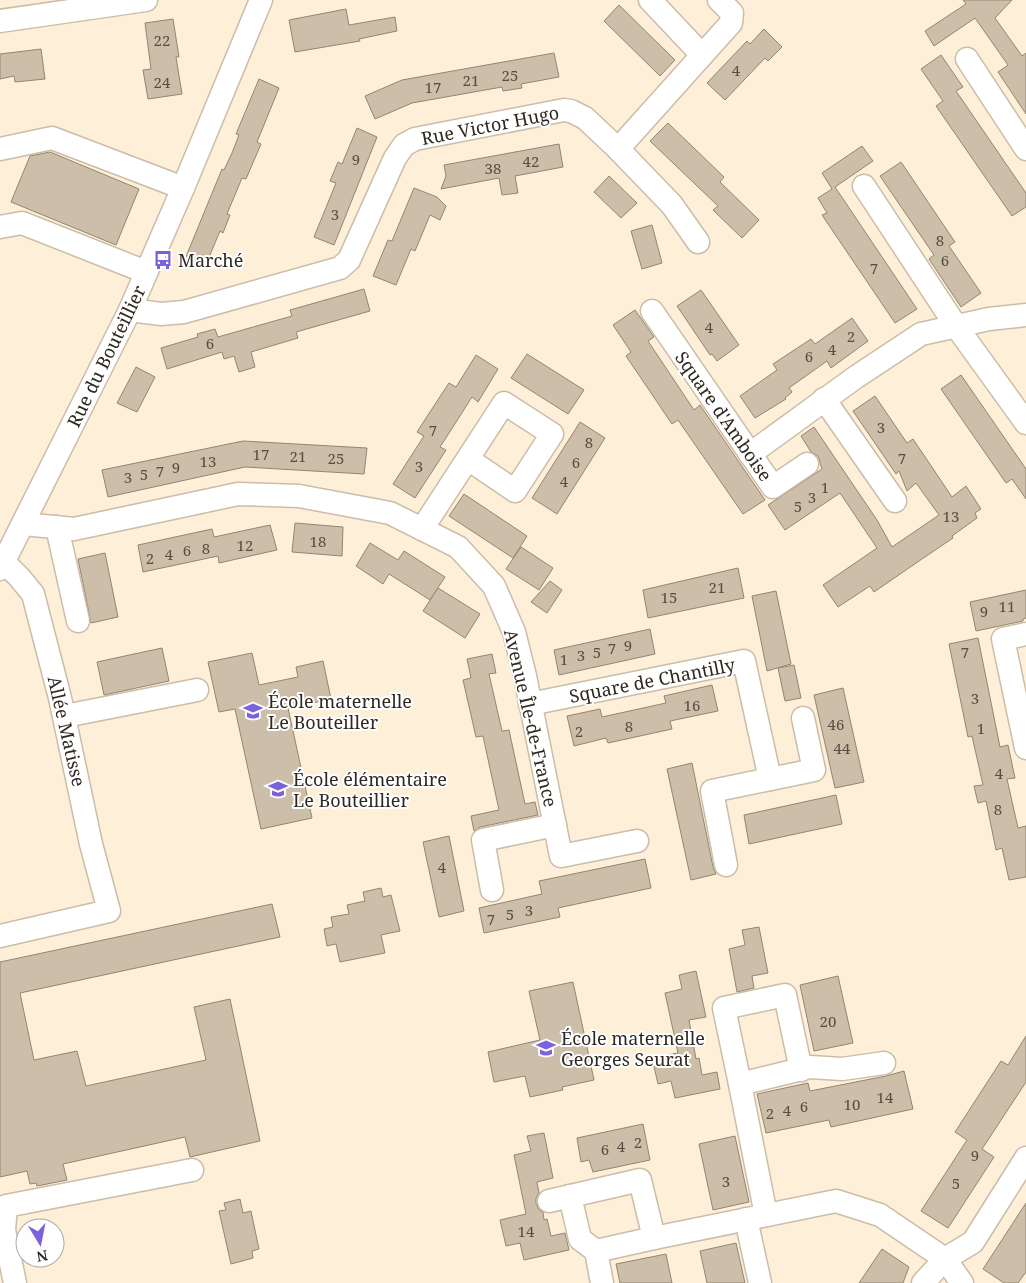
<svg xmlns="http://www.w3.org/2000/svg" width="1026" height="1283" font-family="'Noto Serif',serif">
  <rect width="100%" height="100%" fill="#fdefd8"/>
  <g fill="#ccbea8" stroke="#938671">
    <polygon points="963,0 1012,0 995,18 1022,56 1026,53 1026,114 998,72 1008,65 975,18 934,46 925,31 966,4"/>
    <polygon points="619,5 675,60 660,76 604,21"/>
    <polygon points="346,9 349,25 395,17 397,31 359,39 360,41 295,52 289,20"/>
    <polygon points="173,19 179,57 176,57 182,94 148,99 143,70 151,69 145,23"/>
    <polygon points="764,29 782,47 768,61 765,58 725,100 707,83 747,41 750,44"/>
    <polygon points="41,49 45,79 15,82 14,76 0,79 0,54"/>
    <polygon points="554,53 559,77 521,84 522,88 503,91 502,87 412,103 375,119 365,96 402,80"/>
    <polygon points="941,55 963,87 956,91 1026,193 1026,207 1012,216 936,106 943,101 921,69"/>
    <polygon points="259,79 279,88 257,142 261,144 246,179 242,178 227,214 230,215 223,233 220,231 205,267 185,259 222,169 224,170 232,153 239,135 236,134"/>
    <polygon points="668,123 724,177 720,182 759,220 742,238 713,210 718,206 650,141"/>
    <polygon points="357,128 377,137 334,245 314,237 336,183 330,181 338,162 342,164"/>
    <polygon points="559,144 563,167 515,176 518,193 502,195 499,178 441,189 446,176 444,165"/>
    <polygon points="862,146 873,161 835,187 917,309 895,323 822,215 827,213 818,198 832,189 822,173"/>
    <polygon points="50,152 139,189 116,245 11,202 30,156"/>
    <polygon points="901,162 955,242 949,246 981,293 961,307 929,259 934,255 880,176"/>
    <polygon points="609,176 637,203 621,218 594,192"/>
    <polygon points="414,188 437,197 446,206 440,220 430,215 415,251 411,249 396,285 373,276 388,240 392,241"/>
    <polygon points="652,225 662,263 642,269 631,231"/>
    <polygon points="364,289 370,311 296,332 298,338 251,352 255,367 239,372 234,356 224,359 222,352 167,369 161,348 198,337 197,334 215,329 218,337 292,316 290,310"/>
    <polygon points="701,290 739,345 717,361 712,354 710,355 677,306"/>
    <polygon points="635,310 654,337 648,341 694,410 700,405 765,500 743,514 678,420 672,424 626,356 631,352 613,325"/>
    <polygon points="852,318 868,341 831,368 827,361 789,388 792,392 785,398 786,399 755,418 740,396 777,370 773,364 811,339 815,344"/>
    <polygon points="527,354 584,390 568,414 511,378"/>
    <polygon points="476,355 498,369 478,402 472,397 451,430 440,447 446,450 415,498 393,484 424,436 417,432 428,415 449,383 456,387"/>
    <polygon points="136,367 155,377 137,412 117,403"/>
    <polygon points="961,375 1026,469 1026,499 1012,479 1006,483 941,389"/>
    <polygon points="875,396 907,443 913,439 952,497 966,486 981,509 975,513 977,518 952,536 953,538 922,559 874,592 870,586 838,607 823,585 877,548 840,493 785,530 768,505 822,469 818,456 811,452 801,436 814,427 877,520 892,547 939,515 916,483 907,491 899,471 896,474 853,411"/>
    <polygon points="580,422 605,438 557,514 532,498"/>
    <polygon points="243,441 367,448 364,474 245,467 108,497 102,470"/>
    <polygon points="464,494 527,536 513,558 449,516"/>
    <polygon points="295,523 343,527 342,556 292,552"/>
    <polygon points="270,525 277,550 219,563 218,556 143,572 138,545 212,529 214,537"/>
    <polygon points="370,543 398,560 404,551 445,577 430,600 389,574 383,584 356,566"/>
    <polygon points="521,547 553,568 539,590 506,569"/>
    <polygon points="105,553 118,617 91,623 78,559"/>
    <polygon points="738,568 744,598 648,618 643,590"/>
    <polygon points="550,581 562,590 547,613 531,602"/>
    <polygon points="438,588 480,614 465,638 423,611"/>
    <polygon points="1026,590 1026,618 1023,619 1023,621 976,631 970,602"/>
    <polygon points="776,591 791,664 767,671 752,596"/>
    <polygon points="650,629 655,654 559,675 554,650"/>
    <polygon points="978,638 1000,747 1008,745 1015,778 1007,779 1018,828 1026,826 1026,877 1009,880 1002,848 996,850 986,801 978,803 974,786 983,785 972,736 968,737 949,644"/>
    <polygon points="162,648 169,681 104,695 97,662"/>
    <polygon points="252,653 259,685 298,677 296,667 323,661 331,699 288,708 312,818 261,829 235,709 219,712 208,662"/>
    <polygon points="492,654 496,673 489,674 502,731 509,730 525,804 535,802 538,815 480,827 474,831 471,816 499,810 483,736 476,737 463,680 471,678 467,659"/>
    <polygon points="794,665 801,698 785,701 778,668"/>
    <polygon points="712,685 718,711 670,721 672,729 608,743 606,738 574,746 567,716 600,709 602,717 666,703 664,696"/>
    <polygon points="843,688 864,782 835,788 814,695"/>
    <polygon points="692,763 713,867 716,874 691,880 667,769"/>
    <polygon points="836,795 842,824 749,844 744,815"/>
    <polygon points="449,836 464,911 439,917 423,842"/>
    <polygon points="645,859 651,888 558,908 560,917 484,933 479,908 542,894 539,881"/>
    <polygon points="381,888 383,897 391,895 400,931 381,935 385,953 340,962 336,944 327,946 324,929 333,927 331,917 349,914 347,905 365,901 363,892"/>
    <polygon points="272,904 280,937 20,993 34,1060 77,1051 86,1086 206,1060 194,1007 230,999 260,1141 190,1157 185,1137 63,1164 67,1180 37,1186 36,1183 30,1184 27,1171 0,1177 0,962"/>
    <polygon points="759,927 768,973 752,976 754,988 737,992 729,949 745,945 742,930"/>
    <polygon points="696,971 706,1017 689,1020 696,1059 699,1058 702,1075 717,1072 720,1089 675,1098 671,1081 658,1084 652,1058 678,1053 665,993 682,989 679,975"/>
    <polygon points="838,976 853,1043 814,1051 800,985"/>
    <polygon points="573,982 594,1080 562,1087 563,1090 530,1097 525,1076 494,1082 488,1052 540,1040 529,991"/>
    <polygon points="1026,1036 1026,1082 982,1149 994,1157 948,1228 921,1211 967,1140 955,1132 1001,1061 1008,1065"/>
    <polygon points="904,1071 913,1109 831,1127 829,1120 766,1133 757,1094 808,1083 810,1091 886,1076"/>
    <polygon points="643,1124 650,1160 593,1172 589,1160 581,1162 577,1138"/>
    <polygon points="544,1133 553,1178 537,1182 539,1193 536,1198 536,1203 539,1210 543,1212 544,1220 547,1219 551,1236 565,1233 569,1250 524,1260 520,1243 506,1246 500,1220 526,1214 514,1155 531,1151 527,1136"/>
    <polygon points="735,1136 749,1202 713,1210 699,1144"/>
    <polygon points="240,1199 243,1213 251,1211 259,1249 252,1251 253,1258 231,1264 219,1211 226,1210 224,1203"/>
    <polygon points="1026,1203 1026,1272 1018,1283 1004,1283 983,1269"/>
    <polygon points="736,1243 745,1283 707,1283 700,1251"/>
    <polygon points="882,1249 909,1267 903,1283 859,1283"/>
    <polygon points="666,1254 672,1283 620,1283 616,1264"/>
  </g>
  <g fill="none" stroke-linecap="round" stroke-linejoin="round">
    <g stroke="#cbbda8" stroke-width="25">
      <g id="minor">
        <polyline points="650,0 702,55"/>
        <polyline points="0,21 146,0"/>
        <polyline points="967,59 1026,149"/>
        <polyline points="0,149 52,138 183,188"/>
        <polyline points="618,149 731,23 732,13 719,0"/>
        <polyline points="864,186 956,326 1026,423"/>
        <polyline points="0,227 22,223 146,272"/>
        <polyline points="130,310 161,314 184,312 340,268 349,260 395,158 404,145 415,139 564,110 571,111 585,118 618,149 672,205 698,242"/>
        <polyline points="652,311 773,487 807,464"/>
        <polyline points="824,399 895,501"/>
        <polyline points="750,454 856,377 921,334 989,319 1026,315"/>
        <polyline points="24,524 74,529 238,494 299,496 390,513 458,547 494,586 514,632 525,676 561,856 637,841"/>
        <polyline points="57,527 78,621"/>
        <polyline points="422,529 504,403 552,434 515,491 468,459"/>
        <polyline points="0,569 130,310 183,188 261,0"/>
        <polyline points="1026,634 1003,639 1026,748"/>
        <polyline points="530,704 744,661 770,779"/>
        <polyline points="65,716 197,690"/>
        <polyline points="726,865 712,791 814,770 803,718"/>
        <polyline points="492,890 483,840 555,825"/>
        <polyline points="0,936 109,911 91,844 60,698 33,594 19,577 4,562"/>
        <polyline points="740,1084 724,1008 785,995 801,1070"/>
        <polyline points="570,1196 580,1239 596,1251 602,1283"/>
        <polyline points="549,1201 640,1180 654,1238 836,1201 880,1215 945,1259 962,1283"/>
        <polyline points="766,1215 740,1084 810,1067 842,1069 884,1063"/>
        <polyline points="746,1219 760,1283"/>
        <polyline points="596,1251 654,1238"/>
        <polyline points="15,1283 4,1230 6,1206 192,1170"/>
        <polyline points="923,1283 945,1259 973,1242 1026,1158"/>
      </g>
    </g>
    <use href="#minor" stroke="#fff" stroke-width="22"/>
  </g>
  <defs>
    <g id="bus-bare" transform="scale(1.5)"><path d="M-5-6H5V4H4V6H2V4H-2V6H-4V4H-5ZM-3.5-4V0h7V-4ZM-3.5 1.2v1.5H-2V1.2ZM2 1.2v1.5H3.5V1.2Z" fill="#7b61dc" stroke="#fefefe" stroke-width="2.5" paint-order="stroke"/></g>
    <g id="school-bare" transform="scale(1.5)"><path d="M0-5L7-2L0 1L-7-2ZM-4 1L0 2.5L4 1V4Q0 6-4 4Z" fill="#7b61dc" stroke="#fefefe" stroke-width="2.5" paint-order="stroke"/></g>
  </defs>
  <g fill-rule="evenodd">
    <use href="#bus-bare" x="163" y="260"/>
    <use href="#school-bare" x="253" y="711"/>
    <use href="#school-bare" x="278" y="789"/>
    <use href="#school-bare" x="546" y="1048"/>
  </g>
  <g text-anchor="middle" dominant-baseline="central" stroke-width="4" stroke-linejoin="round" paint-order="stroke">
    <g font-size="15" fill="#564e42">
      <text x="162" y="40">22</text>
      <text x="736" y="70">4</text>
      <text x="510" y="75">25</text>
      <text x="471" y="80">21</text>
      <text x="162" y="82">24</text>
      <text x="433" y="87">17</text>
      <text x="356" y="159">9</text>
      <text x="531" y="161">42</text>
      <text x="493" y="168">38</text>
      <text x="335" y="214">3</text>
      <text x="940" y="240">8</text>
      <text x="945" y="260">6</text>
      <text x="874" y="268">7</text>
      <text x="709" y="327">4</text>
      <text x="851" y="336">2</text>
      <text x="210" y="343">6</text>
      <text x="832" y="349">4</text>
      <text x="809" y="356">6</text>
      <text x="881" y="427">3</text>
      <text x="433" y="430">7</text>
      <text x="589" y="442">8</text>
      <text x="261" y="454">17</text>
      <text x="298" y="456">21</text>
      <text x="336" y="458">25</text>
      <text x="902" y="458">7</text>
      <text x="208" y="461">13</text>
      <text x="576" y="462">6</text>
      <text x="419" y="466">3</text>
      <text x="176" y="467">9</text>
      <text x="160" y="471">7</text>
      <text x="144" y="474">5</text>
      <text x="128" y="477">3</text>
      <text x="564" y="481">4</text>
      <text x="825" y="487">1</text>
      <text x="812" y="497">3</text>
      <text x="798" y="506">5</text>
      <text x="951" y="516">13</text>
      <text x="318" y="541">18</text>
      <text x="245" y="545">12</text>
      <text x="206" y="548">8</text>
      <text x="187" y="550">6</text>
      <text x="169" y="554">4</text>
      <text x="150" y="558">2</text>
      <text x="717" y="587">21</text>
      <text x="669" y="597">15</text>
      <text x="1007" y="606">11</text>
      <text x="984" y="611">9</text>
      <text x="628" y="645">9</text>
      <text x="612" y="648">7</text>
      <text x="597" y="652">5</text>
      <text x="965" y="652">7</text>
      <text x="581" y="655">3</text>
      <text x="564" y="659">1</text>
      <text x="975" y="698">3</text>
      <text x="692" y="705">16</text>
      <text x="836" y="724">46</text>
      <text x="629" y="726">8</text>
      <text x="981" y="728">1</text>
      <text x="579" y="731">2</text>
      <text x="842" y="748">44</text>
      <text x="999" y="773">4</text>
      <text x="998" y="809">8</text>
      <text x="442" y="867">4</text>
      <text x="529" y="910">3</text>
      <text x="510" y="914">5</text>
      <text x="491" y="919">7</text>
      <text x="828" y="1021">20</text>
      <text x="885" y="1097">14</text>
      <text x="852" y="1104">10</text>
      <text x="804" y="1106">6</text>
      <text x="787" y="1110">4</text>
      <text x="770" y="1113">2</text>
      <text x="638" y="1142">2</text>
      <text x="621" y="1146">4</text>
      <text x="605" y="1149">6</text>
      <text x="975" y="1155">9</text>
      <text x="726" y="1181">3</text>
      <text x="956" y="1183">5</text>
      <text x="526" y="1231">14</text>
    </g>
    <g font-size="18" fill="#2e2820" stroke="#fefefe">
      <text transform="translate(490 125) rotate(-11)">Rue Victor Hugo</text>
      <text transform="translate(106 356) rotate(-64)">Rue du Bouteillier</text>
      <text transform="translate(724 416) rotate(55)">Square d'Amboise</text>
      <text transform="translate(652 680) rotate(-11)">Square de Chantilly</text>
      <text transform="translate(531 718) rotate(77)">Avenue Île-de-France</text>
      <text transform="translate(67 731) rotate(77)">Allée Matisse</text>
    </g>
    <g font-size="18" fill="#2e2820" stroke="#fefefe" text-anchor="start">
      <text x="178" y="260">Marché</text>
      <text x="268" y="701">École maternelle<tspan x="268" dy="21">Le Bouteiller</tspan></text>
      <text x="293" y="779">École élémentaire<tspan x="293" dy="21">Le Bouteillier</tspan></text>
      <text x="561" y="1038">École maternelle<tspan x="561" dy="21">Georges Seurat</tspan></text>
    </g>
  </g>
  <g transform="translate(40 1243) rotate(170)"><circle r="24" fill="#fefefe" stroke="#aba8a5"/>
  <path d="M0-4L9 19L0 12L-9 19Z" fill="#7b61dc"/>
  <text y="-8" font-size="14" font-weight="bold" text-anchor="middle" fill="#2e2820">N</text>
  </g>
</svg>
